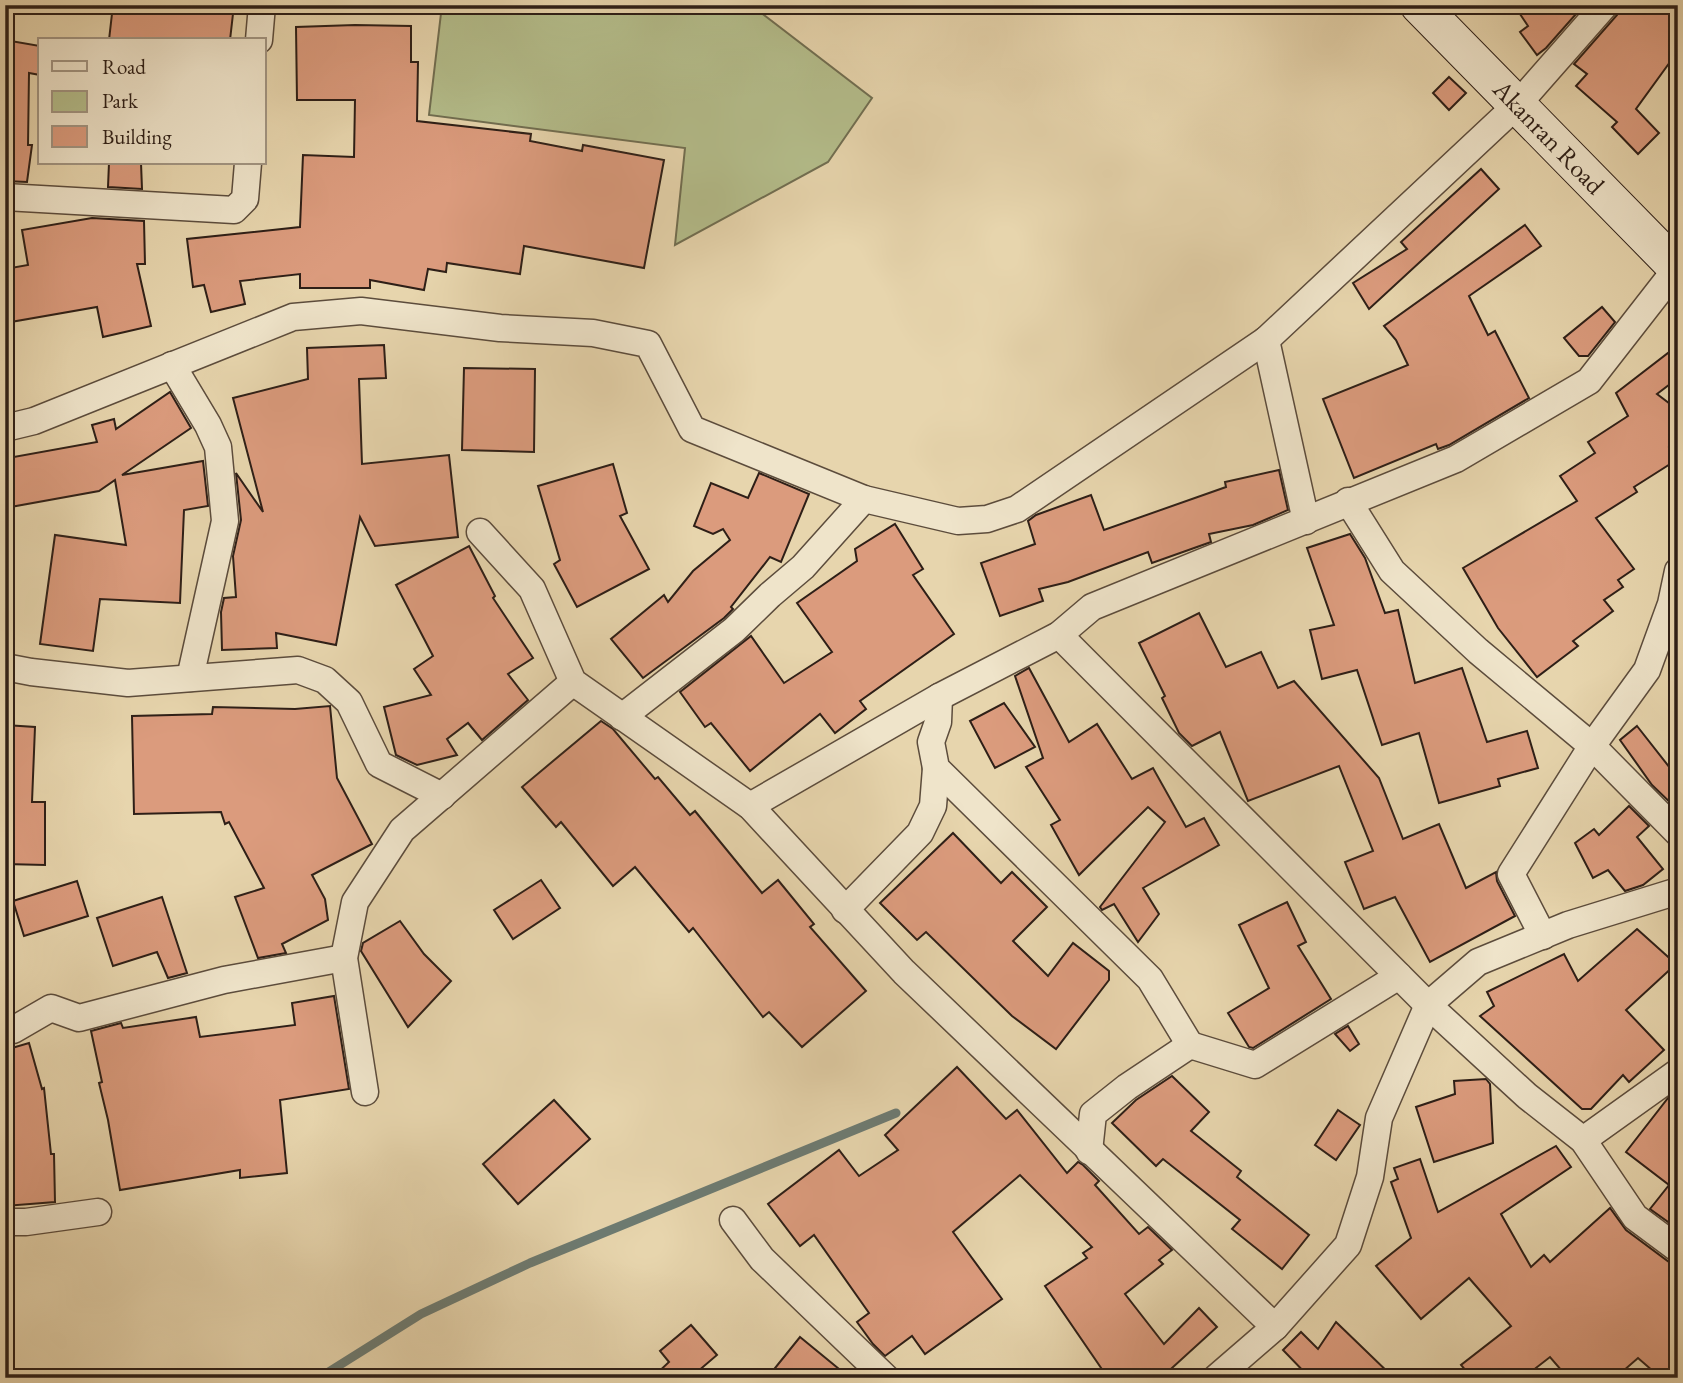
<svg xmlns="http://www.w3.org/2000/svg" width="1683" height="1383" font-family="'EB Garamond',serif">
  <rect width="100%" height="100%" fill="#e7d5ad"/>
  <filter id="stains"><feTurbulence type="fractalNoise" baseFrequency=".00286" numOctaves="4"/><feColorMatrix values="0 0 0 0 .2 0 0 0 0 .09 0 0 0 0 .02 0 0 0 .5 -.17"/></filter>
  <radialGradient id="worn" r=".72"><stop offset=".6" stop-color="#630" stop-opacity="0"/><stop offset="1" stop-color="#630" stop-opacity=".3"/></radialGradient>
  <polygon fill="#b4bd8b" stroke="#716e51" stroke-width="2" points="442,5 751,5 872,98 828,162 675,245 685,148 429,115"/>
  <g fill="none" stroke-linecap="round" stroke-linejoin="round">
    <polyline stroke="#6d7b72" stroke-width="9" points="319,1378 421,1314 530,1263 896,1113"/>
  </g>
  <g fill="#db9b7d" stroke="#2e1f17" stroke-width="2">
    <polygon points="113,5 234,5 230,40 109,40"/>
    <polygon points="1514,5 1584,5 1546,48 1537,55 1520,32 1528,26"/>
    <polygon points="1620,5 1678,5 1678,51 1636,109 1659,133 1638,154 1612,127 1617,122 1576,86 1587,74 1574,64 1617,15"/>
    <polygon points="355,25 411,26 411,62 418,62 417,121 531,134 530,141 582,151 583,145 664,160 644,268 524,246 520,274 447,263 446,272 428,269 424,290 370,280 370,288 300,288 300,274 240,281 245,304 211,312 204,285 193,287 187,239 300,227 303,155 354,157 355,100 297,100 296,27"/>
    <polygon points="5,40 40,46 40,75 29,73 28,145 32,145 27,182 5,181"/>
    <polygon points="1449,77 1466,93 1449,110 1433,93"/>
    <polygon points="109,163 141,163 142,189 108,187"/>
    <polygon points="1481,169 1499,189 1369,309 1353,283 1407,249 1401,242"/>
    <polygon points="92,218 144,221 145,264 137,264 151,326 103,337 97,307 5,323 5,269 28,265 22,230"/>
    <polygon points="1525,225 1541,246 1469,296 1488,335 1495,331 1529,398 1449,445 1438,449 1436,444 1354,478 1323,399 1408,365 1396,340 1384,326"/>
    <polygon points="1602,307 1615,322 1588,356 1579,356 1564,338"/>
    <polygon points="384,345 386,378 359,379 362,464 449,455 458,537 375,546 360,517 336,645 276,633 277,648 222,650 221,612 224,598 236,597 233,556 241,520 236,473 263,512 233,398 308,379 307,348"/>
    <polygon points="1668,353 1678,366 1678,378 1657,394 1678,410 1678,436 1669,447 1678,459 1634,487 1637,492 1596,518 1634,569 1618,580 1623,587 1604,600 1613,611 1573,641 1578,646 1537,677 1498,628 1463,568 1577,501 1560,476 1595,453 1588,442 1628,416 1616,393"/>
    <polygon points="464,368 535,369 534,452 462,450"/>
    <polygon points="170,392 191,428 122,475 203,461 208,506 184,510 180,603 100,599 93,651 40,644 55,535 126,545 115,480 99,491 5,508 5,477 11,477 8,458 97,442 92,425 114,419 116,429"/>
    <polygon points="613,464 627,513 620,516 649,569 577,607 554,564 560,560 538,486"/>
    <polygon points="1279,470 1288,510 1253,525 1209,534 1211,542 1152,563 1148,552 1068,582 1039,589 1043,601 1000,616 981,563 1035,544 1028,521 1036,515 1091,495 1104,530 1226,487 1225,482"/>
    <polygon points="759,473 809,494 781,562 770,557 731,607 733,609 724,618 643,678 611,639 664,595 668,602 693,571 730,540 723,529 713,534 694,526 711,483 748,498"/>
    <polygon points="895,524 923,569 913,575 954,634 860,701 866,709 835,733 820,714 750,771 711,723 705,727 680,692 751,636 784,683 832,652 797,603 857,561 855,549"/>
    <polygon points="1350,534 1365,558 1385,613 1398,610 1415,683 1462,668 1487,742 1527,731 1538,768 1498,779 1500,786 1439,803 1419,733 1382,745 1357,670 1322,679 1310,630 1334,625 1307,548"/>
    <polygon points="469,546 495,596 493,598 533,658 508,674 528,700 482,740 468,723 447,739 457,755 417,765 396,755 384,707 431,695 414,669 433,656 396,585"/>
    <polygon points="1199,613 1226,667 1261,652 1278,688 1294,681 1379,778 1403,839 1439,824 1466,888 1496,872 1497,881 1515,916 1430,962 1395,897 1364,909 1345,862 1373,851 1339,766 1248,801 1220,732 1192,746 1179,733 1162,698 1165,696 1139,643"/>
    <polygon points="1029,668 1069,742 1097,724 1132,779 1153,768 1186,827 1204,818 1219,845 1143,888 1159,914 1138,942 1114,904 1102,910 1100,907 1165,822 1148,807 1079,875 1051,825 1060,820 1026,767 1043,758 1015,676"/>
    <polygon points="1004,703 1035,747 995,768 970,721"/>
    <polygon points="330,706 337,778 372,844 312,875 325,899 328,920 282,944 286,953 258,958 235,897 264,888 229,822 225,824 221,812 134,814 132,716 212,714 213,707 295,709"/>
    <polygon points="601,721 613,729 655,779 658,777 690,815 695,811 762,893 778,880 814,924 810,927 866,991 802,1047 769,1012 763,1017 693,928 689,932 635,867 613,886 561,822 556,827 522,787"/>
    <polygon points="5,725 35,727 32,802 45,802 45,865 5,864"/>
    <polygon points="1637,726 1670,768 1678,761 1678,810 1652,785 1620,740"/>
    <polygon points="1629,806 1649,826 1637,837 1663,869 1643,885 1625,891 1608,870 1593,878 1575,843 1594,829 1599,835"/>
    <polygon points="953,833 1001,883 1012,872 1047,907 1013,941 1048,976 1073,943 1109,971 1109,980 1056,1049 1012,1016 926,932 917,940 880,903"/>
    <polygon points="541,880 560,908 513,939 494,910"/>
    <polygon points="77,881 88,916 24,936 13,901"/>
    <polygon points="162,897 187,973 168,978 157,952 113,966 97,918"/>
    <polygon points="1287,902 1306,942 1298,946 1331,999 1253,1048 1249,1047 1228,1013 1269,988 1239,925"/>
    <polygon points="400,921 424,954 451,981 408,1027 361,951 363,943"/>
    <polygon points="1637,929 1676,964 1626,1010 1664,1050 1629,1082 1623,1075 1591,1109 1582,1109 1480,1016 1494,1006 1487,992 1564,954 1578,981"/>
    <polygon points="334,996 349,1089 280,1100 287,1173 240,1178 240,1170 120,1190 108,1120 99,1083 102,1082 91,1031 121,1023 123,1028 196,1017 200,1037 295,1025 292,1003"/>
    <polygon points="1348,1026 1359,1044 1350,1051 1335,1034"/>
    <polygon points="29,1043 42,1089 44,1088 51,1154 54,1154 55,1202 5,1206 5,1050"/>
    <polygon points="957,1067 1006,1119 1017,1110 1067,1173 1078,1162 1083,1165 1099,1181 1095,1185 1139,1234 1148,1227 1172,1250 1159,1260 1163,1264 1125,1294 1164,1344 1199,1308 1217,1327 1161,1378 1108,1378 1045,1286 1087,1258 1083,1253 1092,1247 1020,1175 953,1232 1002,1299 925,1354 912,1336 885,1356 873,1344 857,1322 869,1313 814,1235 800,1246 768,1204 839,1150 859,1176 898,1150 885,1135"/>
    <polygon points="1172,1076 1209,1112 1191,1131 1241,1171 1237,1177 1309,1235 1282,1269 1232,1229 1240,1220 1163,1159 1156,1166 1112,1123 1136,1100"/>
    <polygon points="1486,1079 1490,1084 1493,1143 1434,1162 1416,1107 1455,1094 1454,1081"/>
    <polygon points="1678,1092 1678,1229 1650,1209 1669,1185 1626,1152 1668,1098"/>
    <polygon points="554,1100 590,1139 518,1204 483,1164"/>
    <polygon points="1338,1110 1360,1125 1336,1160 1315,1145"/>
    <polygon points="1556,1146 1571,1167 1501,1214 1531,1267 1544,1255 1550,1262 1610,1208 1626,1230 1669,1262 1678,1264 1678,1378 1661,1378 1638,1358 1615,1378 1568,1378 1550,1357 1523,1378 1472,1378 1461,1365 1511,1326 1469,1278 1421,1319 1376,1266 1411,1238 1391,1182 1398,1179 1394,1168 1420,1159 1438,1212"/>
    <polygon points="1336,1322 1394,1378 1310,1378 1283,1350 1301,1332 1318,1349"/>
    <polygon points="691,1325 717,1355 690,1378 652,1378 669,1362 660,1351"/>
    <polygon points="800,1337 850,1378 767,1378"/>
  </g>
  <g fill="none" stroke-linecap="round" stroke-linejoin="round">
    <g stroke="#5c4c3c" stroke-width="29">
      <g id="street">
        <polyline points="259,40 262,5"/>
        <polyline points="5,197 234,210 245,199 248,163"/>
        <polyline points="1266,340 1306,521"/>
        <polyline points="172,365 208,425 218,447 225,521 190,678"/>
        <polyline points="5,428 34,421 293,317 361,311 500,328 593,333 648,344 692,429 864,499 958,521 987,519 1017,509 1266,340 1518,104 1605,5"/>
        <polyline points="1348,501 1392,571 1478,651 1592,746 1678,833"/>
        <polyline points="480,532 532,589 573,682 750,806 904,972 1275,1327"/>
        <polyline points="1059,635 1428,1005 1527,1096 1583,1140 1635,1217 1678,1249"/>
        <polyline points="5,667 31,672 128,683 298,670 325,680 349,702 379,764 442,796"/>
        <polyline points="939,697 938,722 931,742 936,768 1150,979 1190,1045"/>
        <polyline points="622,717 734,630 770,595 803,567 864,499"/>
        <polyline points="750,806 939,697 1059,635 1092,607 1456,459 1589,381 1677,268"/>
        <polyline points="845,910 920,833 933,806 936,768"/>
        <polyline points="1543,936 1511,874 1592,746 1647,670 1671,604 1678,571"/>
        <polyline points="5,1030 13,1030 51,1008 79,1018 224,980 344,958"/>
        <polyline points="365,1092 344,958 355,902 402,830 573,682"/>
        <polyline points="1583,1140 1678,1072"/>
        <polyline points="1089,1151 1093,1114 1127,1087 1190,1045 1255,1065 1399,976"/>
        <polyline points="733,1220 762,1259 886,1378"/>
        <polyline points="5,1222 26,1222 98,1212"/>
        <polyline points="1216,1378 1275,1327 1348,1245 1370,1177 1379,1118 1428,1005 1478,962 1568,925 1678,891"/>
      </g>
    </g>
    <g stroke="#2e1f17" stroke-width="39">
      <polyline id="secondary" points="1419,5 1678,269"/>
    </g>
    <use href="#street" stroke="#efe4ca" stroke-width="26"/>
    <use href="#secondary" stroke="#efe4ca" stroke-width="37"/>
  </g>
  <g text-anchor="middle" dominant-baseline="central" stroke-width="5" stroke-linejoin="round" paint-order="stroke">
    <g font-size="26" fill="#2e1f17" stroke="#efe4ca">
      <text transform="translate(1549 137) rotate(46)">Akanran Road</text>
    </g>
  </g>
  <rect width="1683" height="1383" fill="none" stroke="#e7d5ad" stroke-width="28"/>
  <rect x="7" y="7" width="1669" height="1369" fill="none" stroke="#2e1f17" stroke-width="3.5"/>
  <rect x="14" y="14" width="1655" height="1355" fill="none" stroke="#2e1f17" stroke-width="2"/>
  <rect x="38" y="38" width="228" height="126" fill="#efe4ca" stroke="#a29582" stroke-width="2"/>
  <rect x="52" y="61" width="35" height="10" fill="#efe4ca" stroke="#a29582" stroke-width="2"/>
  <text x="102" y="74" font-size="21" fill="#2e1f17">Road</text>
  <rect x="52" y="91" width="35" height="21" fill="#b4bd8b" stroke="#a29582" stroke-width="2"/>
  <text x="102" y="108" font-size="21" fill="#2e1f17">Park</text>
  <rect x="52" y="126" width="35" height="21" fill="#db9b7d" stroke="#a29582" stroke-width="2"/>
  <text x="102" y="144" font-size="21" fill="#2e1f17">Building</text>
  <rect width="100%" height="100%" filter="url(#stains)"/>
  <rect width="100%" height="100%" fill="url(#worn)"/>
</svg>
